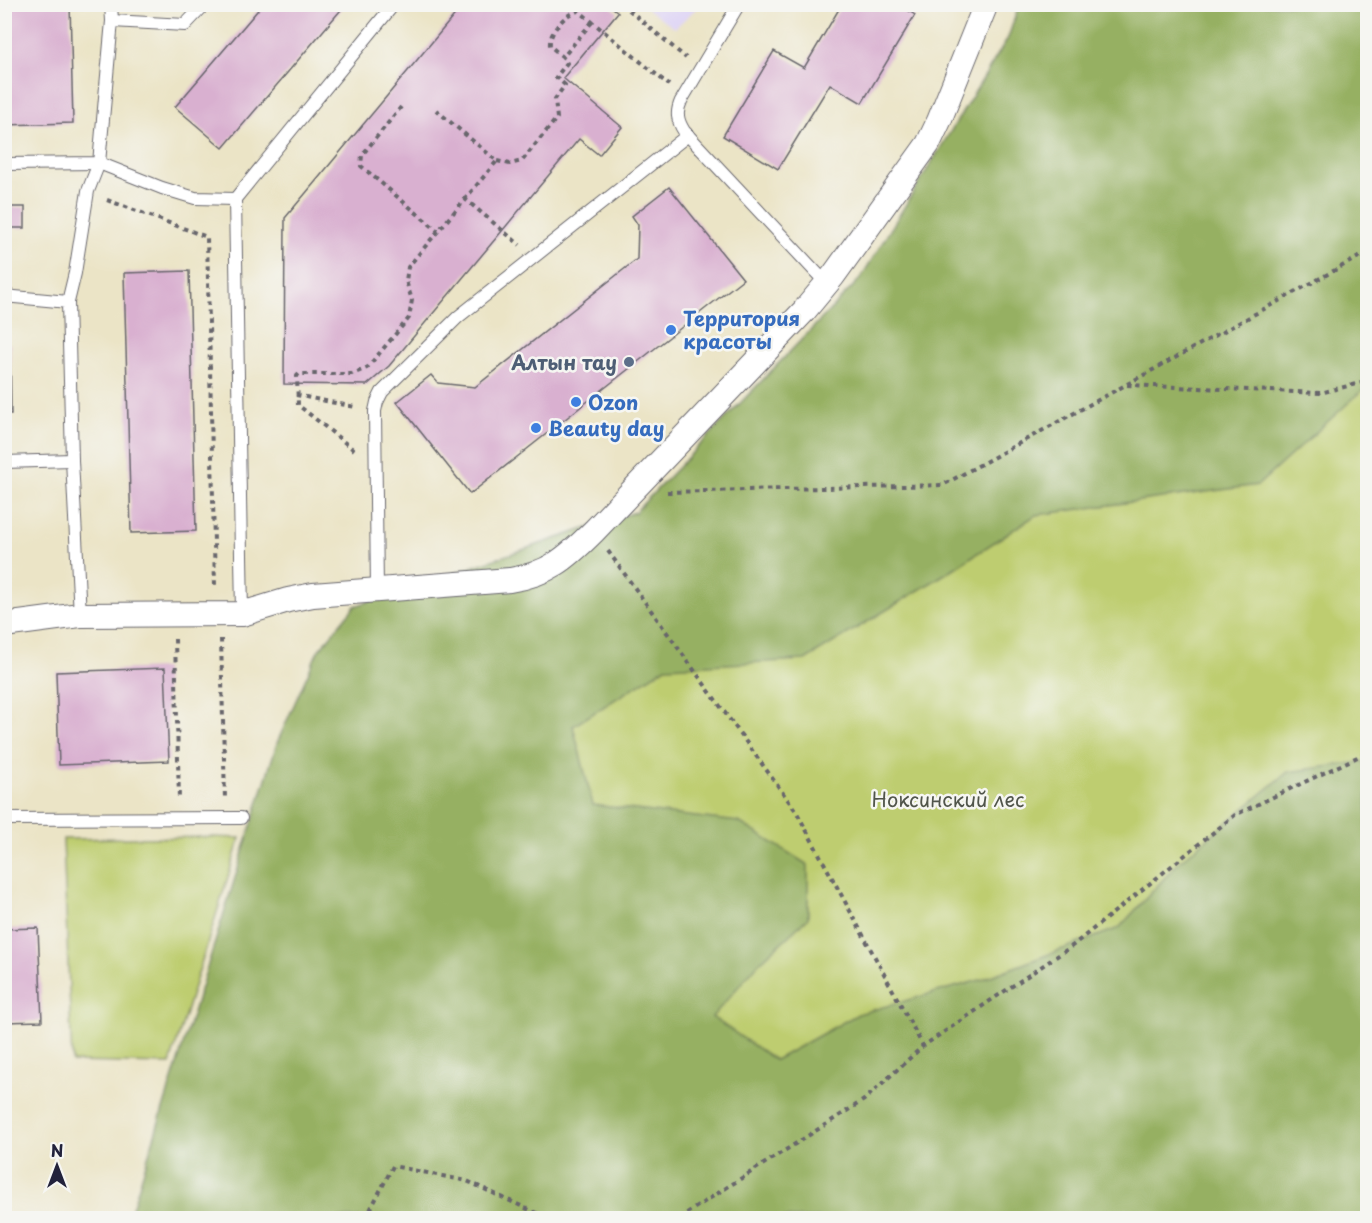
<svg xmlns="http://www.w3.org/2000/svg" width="1372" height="1223" font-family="'Playpen Sans',sans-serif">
  <rect width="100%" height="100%" fill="#f6f6f2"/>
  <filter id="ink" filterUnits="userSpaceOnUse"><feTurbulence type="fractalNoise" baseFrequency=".0167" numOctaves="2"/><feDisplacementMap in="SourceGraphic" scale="12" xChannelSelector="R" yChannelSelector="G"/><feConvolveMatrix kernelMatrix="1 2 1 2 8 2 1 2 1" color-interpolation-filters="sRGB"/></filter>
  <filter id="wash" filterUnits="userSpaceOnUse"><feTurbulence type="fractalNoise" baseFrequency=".008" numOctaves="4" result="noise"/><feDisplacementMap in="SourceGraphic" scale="24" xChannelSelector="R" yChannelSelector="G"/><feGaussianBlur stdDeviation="1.35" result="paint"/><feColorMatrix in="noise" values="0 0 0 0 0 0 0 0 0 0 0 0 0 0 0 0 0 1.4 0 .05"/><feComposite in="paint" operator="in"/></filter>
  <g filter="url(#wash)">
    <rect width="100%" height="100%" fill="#ebe4c6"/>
    <polygon fill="#dfd5f5" points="642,5 700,5 675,28"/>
    <g fill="#becd6f" stroke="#707855" stroke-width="1.5">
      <polygon points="1367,5 1367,1218 141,1218 612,538"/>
      <polygon points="211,837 240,838 170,1064 72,1062 63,839"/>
    </g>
    <polygon fill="#96b062" stroke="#5c694e" stroke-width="1.5" points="1019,5 1367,5 1367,386 1258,485 1036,515 950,571 805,660 666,667 573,726 593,805 739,822 808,865 808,918 758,964 712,1017 775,1060 858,1014 980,980 1119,928 1179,862 1288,772 1367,761 1367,1218 129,1218 277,743 318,651 355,606 635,512 860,279 1008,38"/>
    <g id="blocks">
      <g fill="#d9b0d0">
        <polygon points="4,4 70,4 73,123 4,125"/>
        <polygon points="263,4 346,4 223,148 175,107"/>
        <polygon points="842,4 904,4 903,7 915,15 862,103 830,84 778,169 723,136 774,51 804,68"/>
        <polygon points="463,5 609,5 618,12 563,78 622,127 599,155 579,139 389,366 367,385 284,384 285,218"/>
        <polygon points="669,187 743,279 470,494 397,402 431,375 438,383 475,387 637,259 638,225 632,216"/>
        <rect x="6" y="207" width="19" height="21"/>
        <polygon points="189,271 196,531 131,533 124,273"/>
        <polygon points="4,344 10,344 11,414 4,414"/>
        <polygon points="165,668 169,761 59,765 56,672"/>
        <polygon points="38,928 42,1021 4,1022 4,929"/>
      </g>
    </g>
  </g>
  <g filter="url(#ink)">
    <use href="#blocks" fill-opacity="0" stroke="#68666c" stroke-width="1.5"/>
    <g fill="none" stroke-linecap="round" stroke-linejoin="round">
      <g stroke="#68666c" stroke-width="14">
        <g id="service">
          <path d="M739,4L681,101C676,112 677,120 684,131L827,284"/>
          <polyline points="112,21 185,25 205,4"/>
          <polyline points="4,164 99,163 112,21 111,4"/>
          <polyline points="4,296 68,302 72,460 80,615"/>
          <polyline points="68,302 75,273 88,191 99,163 162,188 195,198 235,199"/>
          <polyline points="4,462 72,460"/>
          <polyline points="377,590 375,411 377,402 382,392 458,317 688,135"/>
          <polyline points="242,614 235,199 394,4"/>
          <polyline points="4,819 241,818"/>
        </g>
      </g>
      <g stroke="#68666c" stroke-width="26">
        <path id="minor" d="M4,625L80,615L242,614L288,600L313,595L510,580C549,574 567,558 594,531L804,311L833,276L928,144L939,121L986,4"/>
      </g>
      <g stroke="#68666c" stroke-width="4" stroke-dasharray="4.5 4.5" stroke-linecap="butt">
        <polyline points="622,4 686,58"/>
        <path d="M592,22L563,57L550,46C548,33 566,12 579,11L669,85"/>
        <polyline points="401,107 362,155 361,166 438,231"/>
        <polyline points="436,110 497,161 465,199"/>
        <polyline points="497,161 510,164 522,161 557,118 555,99 565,85 556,77 567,63 563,57"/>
        <polyline points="107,200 207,237 215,587"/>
        <polyline points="1127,385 1320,393 1368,381"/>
        <polyline points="296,395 355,407"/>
        <polyline points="354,450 298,405 297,376 299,374 352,374 367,368 409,318 412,300 406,281 408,267 465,199 520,245"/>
        <polyline points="667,492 943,485 1368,252"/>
        <polyline points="608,551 796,811 923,1046"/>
        <polyline points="175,639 179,800"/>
        <polyline points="221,639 225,800"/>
        <polyline points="366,1218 393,1166 467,1181 547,1218"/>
        <polyline points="679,1218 864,1100 923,1046 1072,946 1235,815 1368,752"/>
      </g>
      <use href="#service" stroke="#fff" stroke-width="12"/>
      <use href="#minor" stroke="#fff" stroke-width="24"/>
    </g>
  </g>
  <g fill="#3f7fe0" stroke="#f6f6f2" stroke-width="2">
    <circle cx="671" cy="330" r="6"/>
    <circle cx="576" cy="402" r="6"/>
    <circle cx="536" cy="428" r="6"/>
  </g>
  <circle fill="#5c6f8a" stroke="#f6f6f2" stroke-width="2" cx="629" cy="362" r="6"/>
  <g text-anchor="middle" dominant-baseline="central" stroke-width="5" stroke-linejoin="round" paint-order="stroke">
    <g font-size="20" font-weight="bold" fill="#366cbe" stroke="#f6f6f2" text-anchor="start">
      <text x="683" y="318">Территория<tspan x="683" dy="23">красоты</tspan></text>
      <text x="588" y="402">Ozon</text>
      <text x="548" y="428">Beauty day</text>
    </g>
    <g font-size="20" font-weight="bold" fill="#4e5e75" stroke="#f6f6f2" text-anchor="end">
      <text x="617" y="362">Алтын тау</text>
    </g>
    <g font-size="20" fill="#51554b" stroke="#f6f6f2">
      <text x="948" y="799">Ноксинский лес</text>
    </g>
  </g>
  <rect width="1372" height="1223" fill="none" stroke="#f6f6f2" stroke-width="24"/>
  <g transform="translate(57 1166)" stroke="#f6f6f2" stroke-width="4.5" paint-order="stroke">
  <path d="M0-4.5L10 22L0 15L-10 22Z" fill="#22223b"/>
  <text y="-9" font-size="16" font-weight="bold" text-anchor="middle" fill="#22223b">N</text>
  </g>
</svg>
